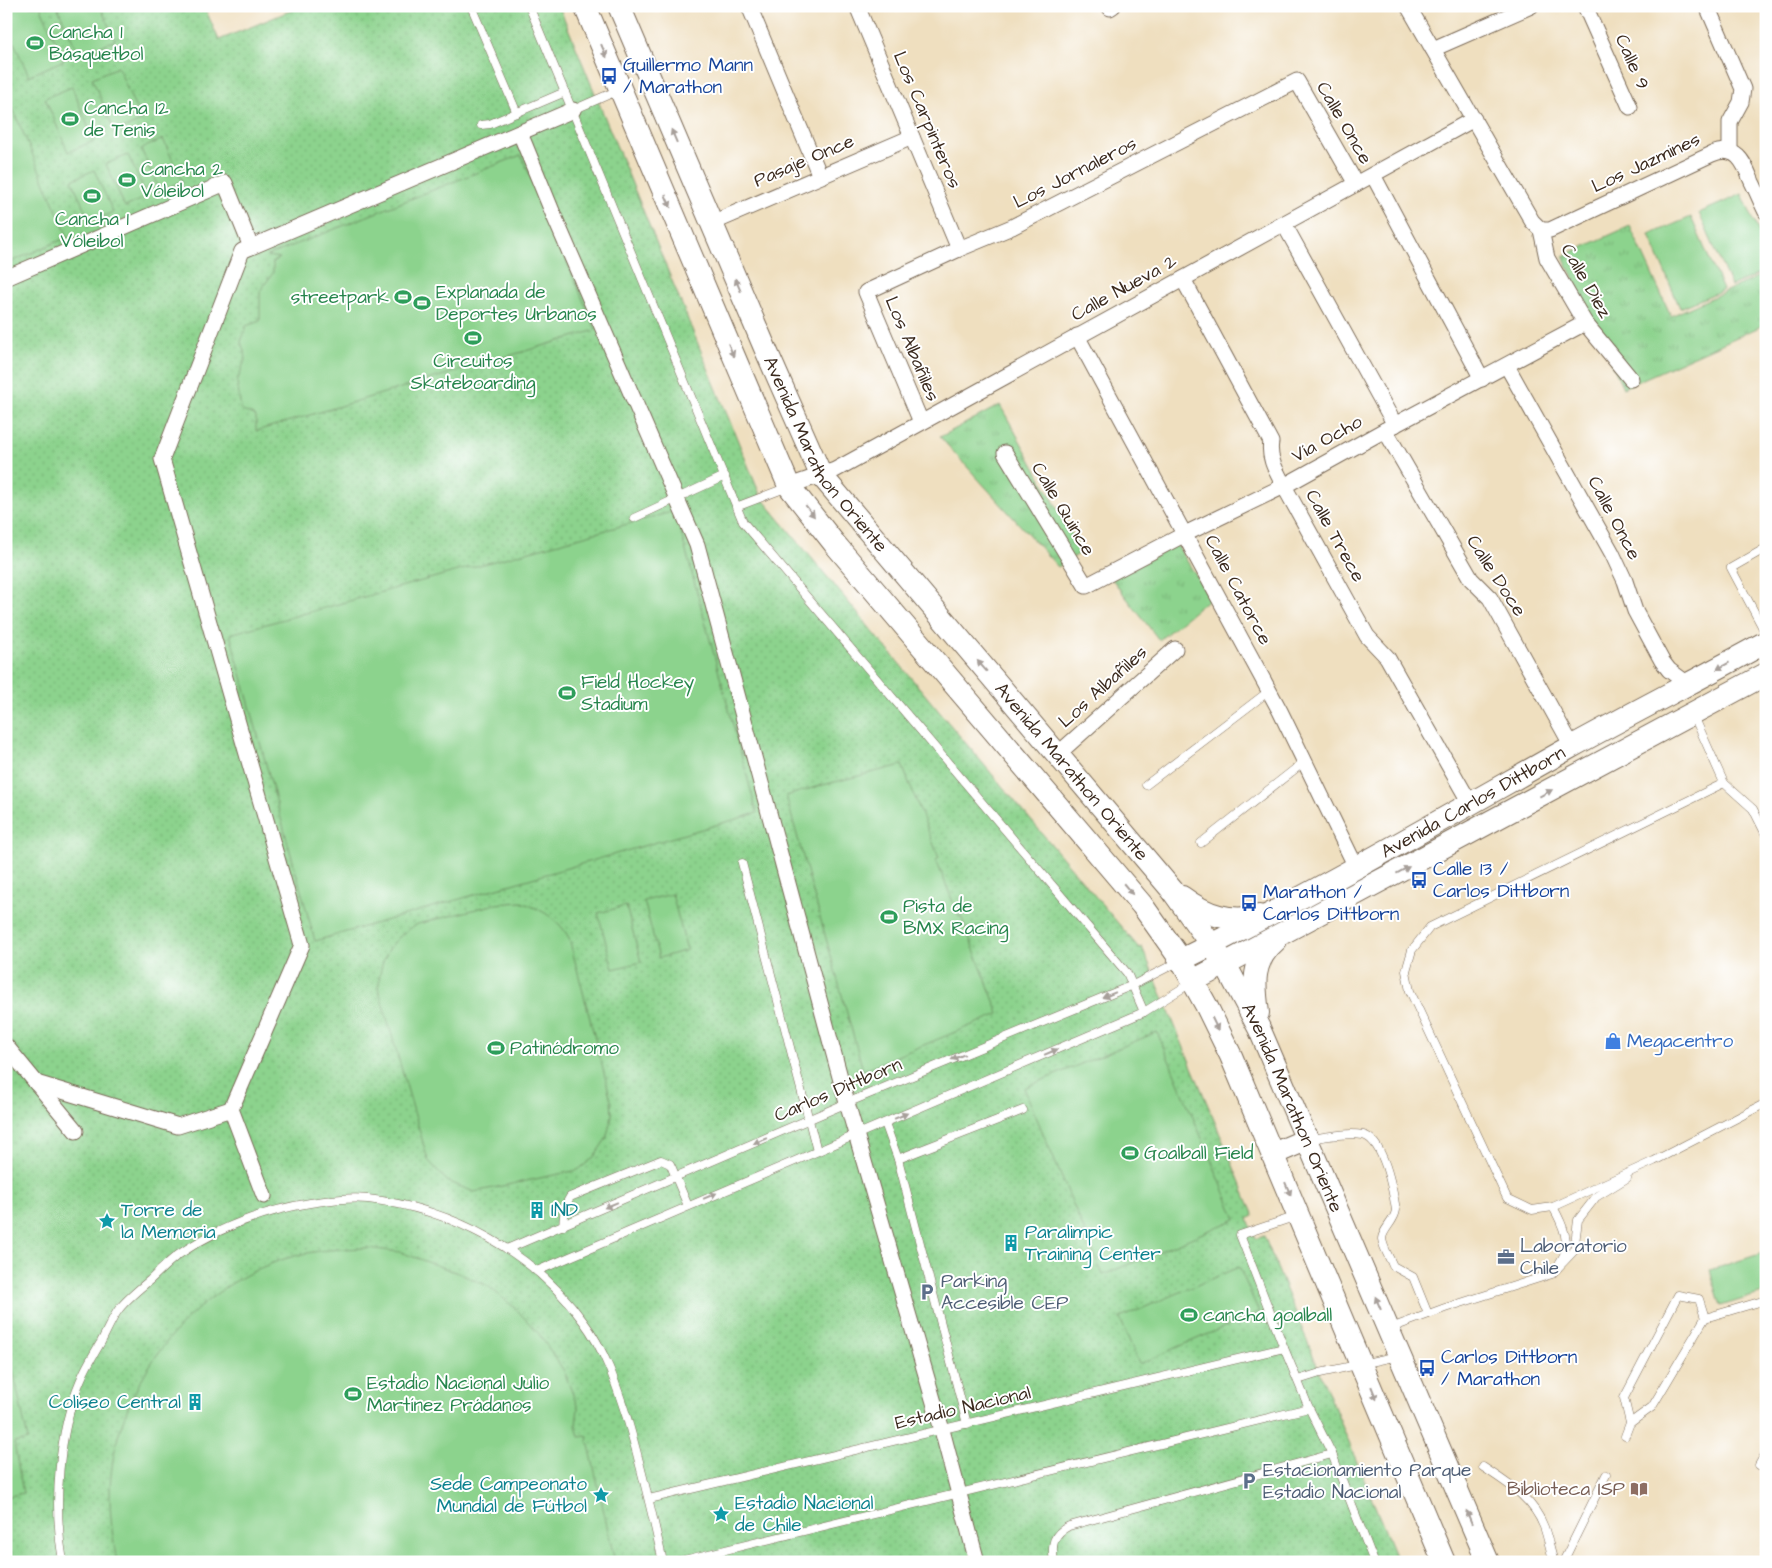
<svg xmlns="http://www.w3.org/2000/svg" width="1772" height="1568" font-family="'Architects Daughter',sans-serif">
  <defs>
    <pattern id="grass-tufts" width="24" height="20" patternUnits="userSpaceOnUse" patternTransform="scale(1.25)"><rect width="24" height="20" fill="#8cd38d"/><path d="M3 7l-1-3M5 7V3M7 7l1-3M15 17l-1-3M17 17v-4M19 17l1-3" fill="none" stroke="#7ab579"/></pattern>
    <pattern id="park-dots" width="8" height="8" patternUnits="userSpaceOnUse" patternTransform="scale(1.25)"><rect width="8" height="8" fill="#8cd38d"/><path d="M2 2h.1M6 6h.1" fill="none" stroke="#7ab579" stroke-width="1.8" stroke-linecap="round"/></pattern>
  </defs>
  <rect width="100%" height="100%" fill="#fff"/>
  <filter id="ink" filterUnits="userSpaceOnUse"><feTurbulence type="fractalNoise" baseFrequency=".02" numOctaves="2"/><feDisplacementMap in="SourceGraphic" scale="10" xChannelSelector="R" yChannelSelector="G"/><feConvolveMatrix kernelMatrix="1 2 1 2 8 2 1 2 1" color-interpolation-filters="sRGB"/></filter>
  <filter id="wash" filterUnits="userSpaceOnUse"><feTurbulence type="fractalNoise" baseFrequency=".0096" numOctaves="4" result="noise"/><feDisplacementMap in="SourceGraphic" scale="20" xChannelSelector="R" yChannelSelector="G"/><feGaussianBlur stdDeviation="1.12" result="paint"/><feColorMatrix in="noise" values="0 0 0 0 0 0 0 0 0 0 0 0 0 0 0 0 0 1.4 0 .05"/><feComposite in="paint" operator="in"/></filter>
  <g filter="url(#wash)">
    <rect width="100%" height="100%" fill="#efdfbf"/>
    <g fill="url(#grass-tufts)" stroke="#647e56">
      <polygon points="1630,226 1671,316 1766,273 1766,324 1623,388 1563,256"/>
      <polygon points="1000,405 1082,552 1058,567 940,437"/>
      <polygon points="1177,545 1210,598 1159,640 1112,579"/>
    </g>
    <polygon fill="url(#park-dots)" stroke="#647e56" points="6,6 204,6 219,40 302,6 559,6 761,497 942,715 1139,948 1142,947 1254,1216 1248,1219 1256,1239 1264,1236 1398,1562 6,1562"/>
    <g fill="#8cd38d" stroke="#647e56">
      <polygon points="15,6 40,6 64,60 29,76 6,25 6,10"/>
      <polygon points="57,6 100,6 115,40 79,55"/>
      <polygon points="118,67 141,121 115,132 92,78"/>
      <polygon points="72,87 94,141 68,152 45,98"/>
      <polygon points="6,93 68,237 6,264"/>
      <polygon points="163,139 182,181 160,191 141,149"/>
      <polygon points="128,155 147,197 125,207 106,164"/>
      <path d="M521,155L596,330L256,431V417C251,412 245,414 241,409L237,382L246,357L241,342L246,326L260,321V291L273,273V262L280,258L267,256Z"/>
      <polygon points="94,170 113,212 90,222 72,180"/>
      <polygon points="1742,194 1766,248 1766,271 1731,286 1699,213"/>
      <polygon points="1691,217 1723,290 1680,308 1649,235"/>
      <polygon points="675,511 757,813 315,941 230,634"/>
      <polygon points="902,765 939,858 936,860 959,917 961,916 999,1014 863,1070 786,796 819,786"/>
      <polygon points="672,894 687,950 659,958 644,901"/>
      <path d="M521,902C542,910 558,918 569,938L611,1100L612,1116L606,1139L593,1158L578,1170L474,1192L447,1181L428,1160L379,991C378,960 391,938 418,924L496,904Z"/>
      <polygon points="626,906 641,962 613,969 598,913"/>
      <polygon points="1157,1032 1236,1219 1103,1275 1024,1088"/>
      <path d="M367,1248L400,1252L458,1273L488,1286L516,1309L539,1334L564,1371L578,1408L576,1425L579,1437L587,1436L615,1562H117C112,1534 108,1503 111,1475C121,1373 202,1276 303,1254C324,1249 346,1249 367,1248Z"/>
      <polygon points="1766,1252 1766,1292 1721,1306 1710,1270"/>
      <polygon points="1239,1267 1259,1312 1139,1364 1120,1318"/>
      <polygon points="6,1338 28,1440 14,1443 23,1493 6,1497"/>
    </g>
  </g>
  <g filter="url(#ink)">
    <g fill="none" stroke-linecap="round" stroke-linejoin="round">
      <g stroke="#7a6956" stroke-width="9">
        <g id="lane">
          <polyline points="471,6 517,113"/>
          <polyline points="529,6 743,522 1127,973 1144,1012"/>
          <polyline points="573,110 619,90"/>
          <polyline points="481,125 490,124 565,92"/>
          <polyline points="736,507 788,487"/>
          <polyline points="634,518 725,476"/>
          <polyline points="1766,548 1731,568 1766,634"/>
          <polyline points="1693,714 1724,783 1430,927 1412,950 1406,971 1410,991 1507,1198 1532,1210 1553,1207 1654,1161 1766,1103"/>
          <polyline points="1724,783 1753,809 1766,835"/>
          <polyline points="1146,785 1269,691"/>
          <polyline points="1201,843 1304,762"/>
          <polyline points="742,863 817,1151"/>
          <polyline points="885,1123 898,1159 967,1424"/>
          <path d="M1309,1139C1326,1137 1346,1132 1363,1135C1384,1140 1393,1191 1396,1210C1395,1221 1382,1230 1382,1239C1383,1248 1390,1258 1393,1266L1413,1277L1428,1314"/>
          <polyline points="898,1159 1023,1110"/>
          <path d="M1553,1207C1562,1223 1573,1245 1560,1262"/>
          <polyline points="1297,1216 1240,1235 1284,1348 1309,1408 1332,1454 1374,1562"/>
          <polyline points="563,1226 565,1206 570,1197 661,1160 670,1164 672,1168 688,1206"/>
          <polyline points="507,1249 854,1100 1133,985 1178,962"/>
          <polyline points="537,1271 1144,1012 1191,983"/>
          <polyline points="1391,1328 1445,1308 1552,1274 1574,1251 1578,1220 1596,1197 1627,1178"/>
          <polyline points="1298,1380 1320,1373 1398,1356"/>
          <polyline points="1630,1423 1624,1398 1678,1295 1699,1299 1705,1318"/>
          <polyline points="1625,1436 1630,1423 1652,1407 1705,1318 1766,1300"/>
          <polyline points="1759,1465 1766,1453"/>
          <path d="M1483,1467C1507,1483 1533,1498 1544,1527C1548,1538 1550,1550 1554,1562"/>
          <polyline points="649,1499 1284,1348"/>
          <path d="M63,1562C53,1505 58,1432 81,1379C86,1366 94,1354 101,1342C107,1331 112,1318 119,1309C128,1298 139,1289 150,1280C159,1272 168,1262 178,1255C217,1228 263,1211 310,1203C329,1200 349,1197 368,1199C453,1209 533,1252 583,1321C605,1350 616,1384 627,1418C641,1465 652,1513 663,1562"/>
          <polyline points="676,1562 1309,1408"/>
          <path d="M1054,1562C1051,1544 1053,1534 1069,1526L1332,1454"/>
          <polyline points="1563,1562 1606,1475"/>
        </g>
      </g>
      <g stroke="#7a6956" stroke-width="17">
        <g id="street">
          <polyline points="749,6 820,176"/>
          <polyline points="857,6 959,249"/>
          <polyline points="1109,6 1110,8 1113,6"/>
          <polyline points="1408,6 1532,221 1541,230"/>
          <polyline points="1585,6 1630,107"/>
          <polyline points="1707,6 1743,89 1741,102 1730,122 1730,152"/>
          <polyline points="1433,49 1531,6"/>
          <polyline points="520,133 554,216 697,545 847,1103 942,1430 977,1562"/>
          <polyline points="1373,175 1482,379"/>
          <polyline points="712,223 912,137"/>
          <polyline points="1284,224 1395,425"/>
          <path d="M1541,230H1550L1712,154C1737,144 1744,163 1752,182C1757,192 1761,202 1766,212"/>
          <polyline points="1541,230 1547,258 1585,323 1631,379"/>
          <polyline points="251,247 573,110"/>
          <polyline points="6,278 225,183 251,247 242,251 162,459 302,945 231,1109 264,1196"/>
          <path d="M1183,279L1271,442C1268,459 1277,472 1284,486L1367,636L1387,657L1470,803"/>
          <polyline points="1077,336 1280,711 1356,867"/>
          <polyline points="1507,366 1612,553 1625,581 1635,611 1662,661 1669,670 1689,685"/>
          <polyline points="921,422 866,292 959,249 1012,227 1297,81 1356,184"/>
          <polyline points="1385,430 1471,579 1490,598 1572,746"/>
          <polyline points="1005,453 1086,586 1185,534 1284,486 1385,430 1585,323"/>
          <polyline points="789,486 835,470 1474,119"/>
          <polyline points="1058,754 1175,649"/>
          <polyline points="6,1046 76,1131"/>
          <polyline points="36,1083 178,1126 231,1109"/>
        </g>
      </g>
      <g stroke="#7a6956" stroke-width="24">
        <g id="secondary">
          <polyline points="585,6 789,486 834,543 1142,905 1181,960 1206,1005 1231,1056 1444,1562"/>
          <path id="s1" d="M619,6L765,348L821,475L1172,890L1225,964L1259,1028L1488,1562"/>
          <path d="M1182,897C1206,915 1230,923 1259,916"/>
          <path id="s2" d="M1181,960C1313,894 1441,820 1569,748C1634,712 1701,678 1766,642"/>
          <polyline points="1193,981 1766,674"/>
          <path d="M1258,1013C1254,984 1251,961 1276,940"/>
          <polyline points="1273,1154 1308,1139"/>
        </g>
      </g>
      <use href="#lane" stroke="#fff" stroke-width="8"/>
      <use href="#street" stroke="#fff" stroke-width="15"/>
      <use href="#secondary" stroke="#fff" stroke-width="22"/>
    </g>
    <defs><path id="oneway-solid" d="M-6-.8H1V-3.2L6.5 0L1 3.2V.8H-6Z" transform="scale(1.25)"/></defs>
    <g fill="#a79f9a">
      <use href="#oneway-solid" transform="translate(604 51) rotate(67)"/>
      <use href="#oneway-solid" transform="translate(674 136) rotate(-113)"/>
      <use href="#oneway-solid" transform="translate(668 201) rotate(67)"/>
      <use href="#oneway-solid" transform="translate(738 285) rotate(-113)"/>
      <use href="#oneway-solid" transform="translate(731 350) rotate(67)"/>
      <use href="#oneway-solid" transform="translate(810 511) rotate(52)"/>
      <use href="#oneway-solid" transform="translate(982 666) rotate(-131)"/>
      <use href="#oneway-solid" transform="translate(1723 666) rotate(151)"/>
      <use href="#oneway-solid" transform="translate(1546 793) rotate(-28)"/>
      <use href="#oneway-solid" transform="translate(1403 870) rotate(-28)"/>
      <use href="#oneway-solid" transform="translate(1128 889) rotate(50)"/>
      <use href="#oneway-solid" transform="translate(1109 995) rotate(158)"/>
      <use href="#oneway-solid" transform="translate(1215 1024) rotate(64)"/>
      <use href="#oneway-solid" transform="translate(1051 1052) rotate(-23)"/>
      <use href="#oneway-solid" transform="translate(958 1057) rotate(158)"/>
      <use href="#oneway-solid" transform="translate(901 1116) rotate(-23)"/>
      <use href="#oneway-solid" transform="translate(760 1141) rotate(157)"/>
      <use href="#oneway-solid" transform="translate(1288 1189) rotate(67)"/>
      <use href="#oneway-solid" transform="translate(710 1196) rotate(-23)"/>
      <use href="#oneway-solid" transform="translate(611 1205) rotate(157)"/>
      <use href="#oneway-solid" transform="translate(1378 1303) rotate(-113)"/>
      <use href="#oneway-solid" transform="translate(1374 1393) rotate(68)"/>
      <use href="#oneway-solid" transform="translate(1469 1517) rotate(-113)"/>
    </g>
  </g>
  <defs>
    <g id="stadium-bare" transform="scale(1.35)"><path d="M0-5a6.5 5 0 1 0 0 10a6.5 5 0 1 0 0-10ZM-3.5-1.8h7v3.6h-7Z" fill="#2e9e5b" stroke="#fff" stroke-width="2.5" paint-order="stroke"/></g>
    <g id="bus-bare" transform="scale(1.35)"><path d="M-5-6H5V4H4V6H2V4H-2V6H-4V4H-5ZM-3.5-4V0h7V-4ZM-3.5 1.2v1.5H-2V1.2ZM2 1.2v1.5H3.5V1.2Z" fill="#1a4fb4" stroke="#fff" stroke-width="2.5" paint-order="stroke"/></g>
    <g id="shop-bare" transform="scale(1.35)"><path d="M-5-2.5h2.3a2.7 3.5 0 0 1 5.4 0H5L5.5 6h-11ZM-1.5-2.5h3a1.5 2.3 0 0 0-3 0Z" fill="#3f7fe0" stroke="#fff" stroke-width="2.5" paint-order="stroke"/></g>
    <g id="building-bare" transform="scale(1.35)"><path d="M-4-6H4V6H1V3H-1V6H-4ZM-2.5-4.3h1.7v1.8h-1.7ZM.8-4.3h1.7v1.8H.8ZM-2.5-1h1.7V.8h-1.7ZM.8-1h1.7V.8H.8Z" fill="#0f9aa8" stroke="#fff" stroke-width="2.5" paint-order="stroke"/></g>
    <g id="sight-bare" transform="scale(1.35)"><path d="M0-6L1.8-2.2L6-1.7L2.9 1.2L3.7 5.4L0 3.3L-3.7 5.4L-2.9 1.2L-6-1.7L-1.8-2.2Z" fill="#0f9aa8" stroke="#fff" stroke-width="2.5" paint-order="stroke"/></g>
    <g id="office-bare" transform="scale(1.35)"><path d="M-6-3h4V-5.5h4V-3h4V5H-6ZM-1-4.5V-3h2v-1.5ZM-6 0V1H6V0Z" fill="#5c6f8a" stroke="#fff" stroke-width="2.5" paint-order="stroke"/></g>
    <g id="parking-bare" transform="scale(1.35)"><path d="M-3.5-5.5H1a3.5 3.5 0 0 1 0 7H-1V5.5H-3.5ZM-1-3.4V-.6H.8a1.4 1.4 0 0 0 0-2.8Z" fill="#5c6f8a" stroke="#fff" stroke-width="2.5" paint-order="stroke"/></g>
    <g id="library-bare" transform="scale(1.35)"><path d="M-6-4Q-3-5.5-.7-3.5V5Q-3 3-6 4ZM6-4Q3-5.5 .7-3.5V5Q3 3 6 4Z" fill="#8d6e63" stroke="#fff" stroke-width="2.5" paint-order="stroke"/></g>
  </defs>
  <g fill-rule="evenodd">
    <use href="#stadium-bare" x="35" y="43"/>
    <use href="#bus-bare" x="609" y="76"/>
    <use href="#stadium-bare" x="70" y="119"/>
    <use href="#stadium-bare" x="127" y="180"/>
    <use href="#stadium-bare" x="92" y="196"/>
    <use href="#stadium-bare" x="403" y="297"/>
    <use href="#stadium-bare" x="422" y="303"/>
    <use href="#stadium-bare" x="473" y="338"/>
    <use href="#stadium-bare" x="567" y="693"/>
    <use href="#bus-bare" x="1419" y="880"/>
    <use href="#bus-bare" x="1249" y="903"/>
    <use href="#stadium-bare" x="889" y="917"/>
    <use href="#shop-bare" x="1613" y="1041"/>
    <use href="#stadium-bare" x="496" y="1048"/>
    <use href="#stadium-bare" x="1130" y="1153"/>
    <use href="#building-bare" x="537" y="1210"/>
    <use href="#sight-bare" x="107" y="1221"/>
    <use href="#building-bare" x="1011" y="1243"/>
    <use href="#office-bare" x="1506" y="1257"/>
    <use href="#parking-bare" x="927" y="1292"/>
    <use href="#stadium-bare" x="1189" y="1315"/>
    <use href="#bus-bare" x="1427" y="1368"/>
    <use href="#stadium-bare" x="353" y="1394"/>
    <use href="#building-bare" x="195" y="1402"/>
    <use href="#parking-bare" x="1249" y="1481"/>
    <use href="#library-bare" x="1639" y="1489"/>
    <use href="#sight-bare" x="601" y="1495"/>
    <use href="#sight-bare" x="721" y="1514"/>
  </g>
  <g text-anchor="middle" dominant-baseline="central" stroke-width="4" stroke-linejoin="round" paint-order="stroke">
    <g font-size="19" fill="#27864d" stroke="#fff" text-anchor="start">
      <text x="49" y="32">Cancha 1<tspan x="49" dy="22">Básquetbol</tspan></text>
      <text x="84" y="108">Cancha 12<tspan x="84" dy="22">de Tenis</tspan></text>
      <text x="141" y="169">Cancha 2<tspan x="141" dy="22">Vóleibol</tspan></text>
      <text x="92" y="219" text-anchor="middle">Cancha 1<tspan x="92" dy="22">Vóleibol</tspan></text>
      <text x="436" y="292">Explanada de<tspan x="436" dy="22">Deportes Urbanos</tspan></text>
      <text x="389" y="297" text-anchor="end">streetpark</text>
      <text x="473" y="361" text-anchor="middle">Circuitos<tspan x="473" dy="22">Skateboarding</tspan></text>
      <text x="581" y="682">Field Hockey<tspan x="581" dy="22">Stadium</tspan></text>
      <text x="903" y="906">Pista de<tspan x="903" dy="22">BMX Racing</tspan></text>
      <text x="510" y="1048">Patinódromo</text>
      <text x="1144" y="1153">Goalball Field</text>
      <text x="1203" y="1315">cancha goalball</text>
      <text x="367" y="1383">Estadio Nacional Julio<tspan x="367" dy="22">Martínez Prádanos</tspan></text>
    </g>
    <g font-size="19" fill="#3b2a1e" stroke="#fff">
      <text transform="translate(1632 62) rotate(66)">Calle 9</text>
      <text transform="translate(927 120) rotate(67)">Los Carpinteros</text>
      <text transform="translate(1344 123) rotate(60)">Calle Once</text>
      <text transform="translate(804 161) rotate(-23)">Pasaje Once</text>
      <text transform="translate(1646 163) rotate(-25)">Los Jazmines</text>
      <text transform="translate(1075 173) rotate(-27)">Los Jornaleros</text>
      <text transform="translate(1586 281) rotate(60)">Calle Diez</text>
      <text transform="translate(1124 288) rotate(-29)">Calle Nueva 2</text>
      <text transform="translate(912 349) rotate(67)">Los Albañiles</text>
      <text transform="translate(1327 439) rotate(-29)">Vía Ocho</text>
      <text stroke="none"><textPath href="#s1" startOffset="495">Avenida Marathon Oriente</textPath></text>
      <text transform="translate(1063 509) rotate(59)">Calle Quince</text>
      <text transform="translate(1614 518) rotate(62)">Calle Once</text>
      <text transform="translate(1335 536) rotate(61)">Calle Trece</text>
      <text transform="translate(1496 576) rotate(57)">Calle Doce</text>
      <text transform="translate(1238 590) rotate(62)">Calle Catorce</text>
      <text transform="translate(1103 687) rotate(-42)">Los Albañiles</text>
      <text stroke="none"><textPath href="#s1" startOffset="899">Avenida Marathon Oriente</textPath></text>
      <text stroke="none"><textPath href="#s2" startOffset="332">Avenida Carlos Dittborn</textPath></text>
      <text transform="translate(838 1090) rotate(-23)">Carlos Dittborn</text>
      <text stroke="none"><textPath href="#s1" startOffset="1304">Avenida Marathon Oriente</textPath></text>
      <text transform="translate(963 1408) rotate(-13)">Estadio Nacional</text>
    </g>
    <g font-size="19" fill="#164399" stroke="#fff" text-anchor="start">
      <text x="623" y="65">Guillermo Mann<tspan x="623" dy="22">/ Marathon</tspan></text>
      <text x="1433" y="869">Calle 13 /<tspan x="1433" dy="22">Carlos Dittborn</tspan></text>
      <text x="1263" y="892">Marathon /<tspan x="1263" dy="22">Carlos Dittborn</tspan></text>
      <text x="1441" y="1357">Carlos Dittborn<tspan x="1441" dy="22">/ Marathon</tspan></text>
    </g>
    <g font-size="19" fill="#366cbe" stroke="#fff" text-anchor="start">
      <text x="1627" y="1041">Megacentro</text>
    </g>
    <g font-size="19" fill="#0d838f" stroke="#fff" text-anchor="start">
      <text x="121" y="1210">Torre de<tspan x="121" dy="22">la Memoria</tspan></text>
      <text x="551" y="1210">IND</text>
      <text x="1025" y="1232">Paralimpic<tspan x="1025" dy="22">Training Center</tspan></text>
      <text x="181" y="1402" text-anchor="end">Coliseo Central</text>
      <text x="587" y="1484" text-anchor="end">Sede Campeonato<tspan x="587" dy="22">Mundial de Fútbol</tspan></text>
      <text x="735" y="1503">Estadio Nacional<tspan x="735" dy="22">de Chile</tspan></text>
    </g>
    <g font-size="19" fill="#4e5e75" stroke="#fff" text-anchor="start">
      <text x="1520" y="1246">Laboratorio<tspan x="1520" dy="22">Chile</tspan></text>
      <text x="941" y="1281">Parking<tspan x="941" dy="22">Accesible CEP</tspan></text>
      <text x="1263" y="1470">Estacionamiento Parque<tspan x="1263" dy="22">Estadio Nacional</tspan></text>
    </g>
    <g font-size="19" fill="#785e54" stroke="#fff" text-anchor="end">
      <text x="1625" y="1489">Biblioteca ISP</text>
    </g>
  </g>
  <rect width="1772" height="1568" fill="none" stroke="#fff" stroke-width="25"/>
</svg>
